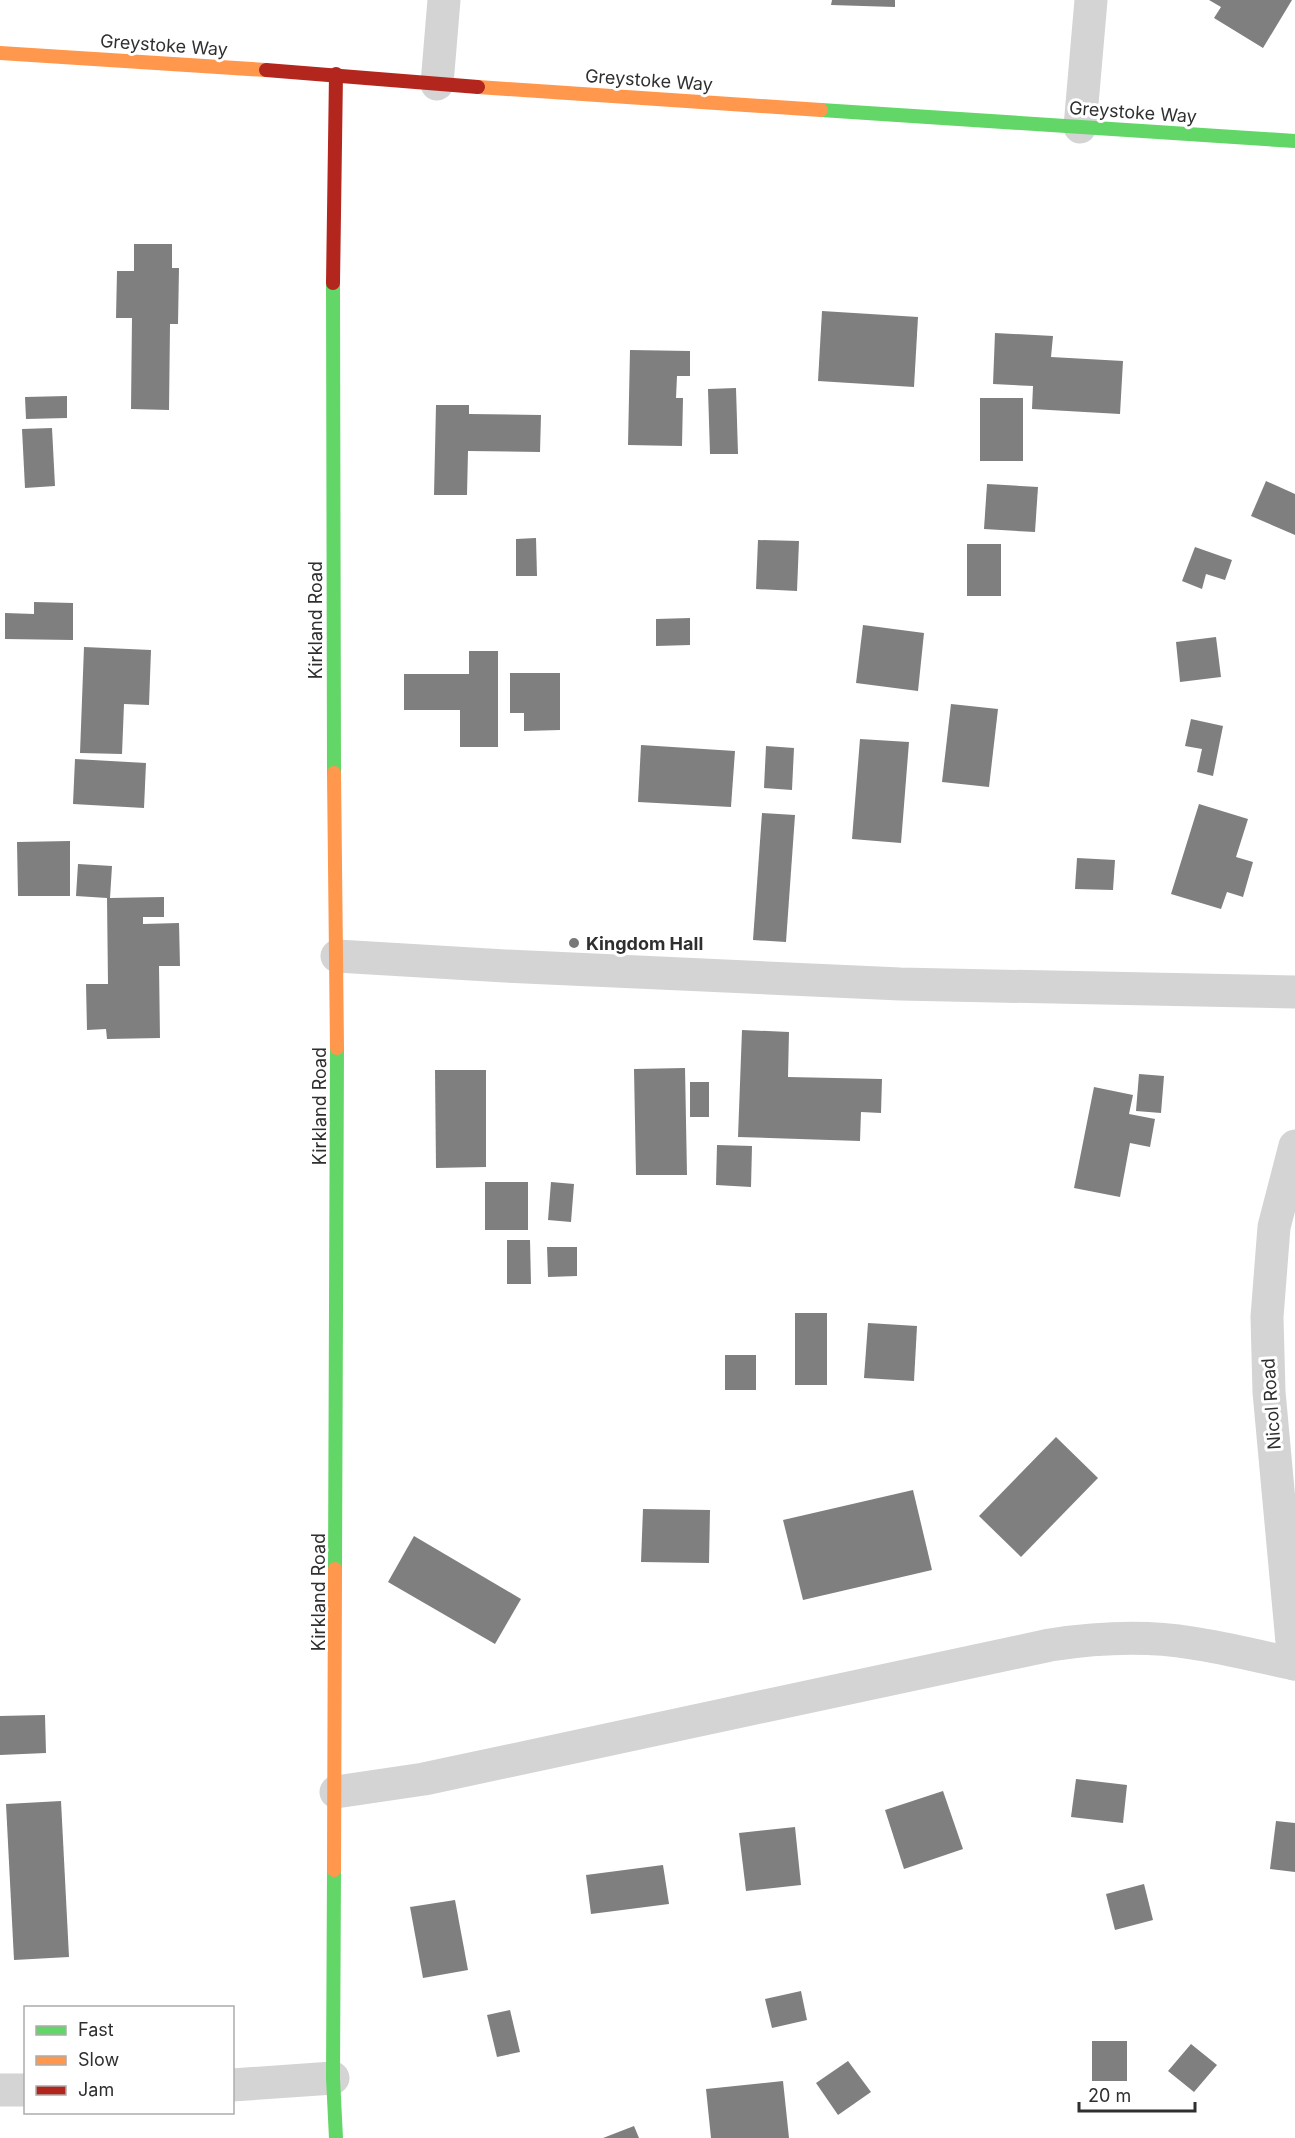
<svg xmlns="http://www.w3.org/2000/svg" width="1295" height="2138" font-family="Inter,sans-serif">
  <rect width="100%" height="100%" fill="#fff"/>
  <g fill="#7f7f7f">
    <polygon points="832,0 895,0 895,7 831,5"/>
    <polygon points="1209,0 1292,0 1263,48 1214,18 1221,7"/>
    <polygon points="134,244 172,244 172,268 179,268 178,324 170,324 169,410 131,409 132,318 116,318 117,271 134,271"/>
    <polygon points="822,311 918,317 914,387 818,381"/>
    <polygon points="995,333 1053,336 1051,357 1123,361 1120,414 1032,409 1033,386 993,384"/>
    <polygon points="630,350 690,351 690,376 677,376 676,398 683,398 682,446 628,445"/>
    <polygon points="736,388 738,454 710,454 708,389"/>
    <polygon points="67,396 67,418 26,419 25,397"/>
    <rect x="980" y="398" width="43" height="63"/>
    <polygon points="436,405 469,405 469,414 541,415 540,452 468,451 467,495 434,495"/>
    <polygon points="52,428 55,486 25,488 22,429"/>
    <polygon points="1266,481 1295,494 1295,535 1251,516"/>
    <polygon points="987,484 1038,487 1035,532 984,529"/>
    <polygon points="536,538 537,576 516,576 516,539"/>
    <polygon points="758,540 799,541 797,591 756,589"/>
    <rect x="967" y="544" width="34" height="52"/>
    <polygon points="1195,547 1232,560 1225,580 1206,574 1202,589 1182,581"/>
    <polygon points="34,602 73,603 73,640 5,639 5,613 34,614"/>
    <polygon points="690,618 690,645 656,646 656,619"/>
    <polygon points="863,625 924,633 918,691 856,683"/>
    <polygon points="1216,637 1221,677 1180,682 1176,642"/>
    <polygon points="84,647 151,650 149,705 124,704 122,754 80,753"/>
    <polygon points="469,651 498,651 498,747 460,747 460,710 404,710 404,674 469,674"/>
    <polygon points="510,673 560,673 560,730 524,731 524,713 510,713"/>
    <polygon points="951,704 998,709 989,787 942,782"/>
    <polygon points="1191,719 1223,726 1213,776 1197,772 1202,749 1185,746"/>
    <polygon points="860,739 909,742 901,843 852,839"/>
    <polygon points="641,745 735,751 731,807 638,802"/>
    <polygon points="766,746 794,748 792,790 764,788"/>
    <polygon points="75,759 146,763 144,808 73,804"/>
    <polygon points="1199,804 1248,819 1236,857 1253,862 1243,897 1227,892 1221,909 1171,894"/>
    <polygon points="762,813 795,815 786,942 753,940"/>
    <polygon points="70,841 70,896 18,896 17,842"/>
    <polygon points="1077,858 1115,860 1113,890 1075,889"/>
    <polygon points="78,864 112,866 110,898 164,897 164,917 143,917 143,924 179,923 180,966 159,966 160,1038 107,1039 106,1029 87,1030 86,984 108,984 107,898 76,896"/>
    <polygon points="742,1030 789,1032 788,1077 882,1079 881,1113 861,1112 860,1141 738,1137"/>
    <polygon points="685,1068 687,1175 636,1175 634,1069"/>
    <polygon points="435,1070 486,1070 486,1167 436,1168"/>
    <polygon points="1139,1074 1164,1076 1161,1113 1136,1111"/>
    <rect x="690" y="1082" width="19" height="35"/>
    <polygon points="1094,1087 1133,1095 1129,1114 1155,1119 1150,1147 1130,1143 1120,1197 1074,1188"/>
    <polygon points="717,1145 752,1146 751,1187 716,1185"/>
    <rect x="485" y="1182" width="43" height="48"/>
    <polygon points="551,1182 574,1184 571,1222 548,1220"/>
    <polygon points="507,1240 530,1240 531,1284 507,1284"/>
    <polygon points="547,1247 577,1247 577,1276 548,1277"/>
    <rect x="795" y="1313" width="32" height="72"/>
    <polygon points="868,1323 917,1326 914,1381 864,1378"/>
    <rect x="725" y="1355" width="31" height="35"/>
    <polygon points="1056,1437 1098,1478 1021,1557 979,1516"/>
    <polygon points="913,1490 932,1570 803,1600 783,1520"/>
    <polygon points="643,1509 710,1510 709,1563 641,1562"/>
    <polygon points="414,1536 521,1599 495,1644 388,1582"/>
    <polygon points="45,1715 46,1753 0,1755 0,1716"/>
    <polygon points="1076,1779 1127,1785 1123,1823 1071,1817"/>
    <polygon points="943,1791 963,1849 904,1869 885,1810"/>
    <polygon points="61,1801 69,1957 14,1960 6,1804"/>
    <polygon points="1276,1821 1295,1823 1295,1872 1270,1869"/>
    <polygon points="795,1827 801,1885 746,1891 739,1833"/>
    <polygon points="663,1865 669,1904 591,1914 586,1875"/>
    <polygon points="1144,1884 1153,1920 1115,1930 1106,1894"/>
    <polygon points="455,1900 468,1970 423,1978 410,1907"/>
    <polygon points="801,1991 807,2020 772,2028 765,1999"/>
    <polygon points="510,2010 520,2052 497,2057 487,2015"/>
    <rect x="1092" y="2041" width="35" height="40"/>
    <polygon points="1191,2044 1217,2065 1194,2092 1168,2071"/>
    <polygon points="848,2061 871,2092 838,2115 816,2083"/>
    <polygon points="783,2081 789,2138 711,2138 706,2089"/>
    <polygon points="634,2126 639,2138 603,2138"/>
  </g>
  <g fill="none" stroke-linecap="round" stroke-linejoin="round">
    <g stroke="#d4d4d4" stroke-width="33">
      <polyline points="437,84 444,0"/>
      <polyline points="1080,127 1091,0"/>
      <polyline points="337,956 505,966 900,984 1295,992"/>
      <polyline points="1294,1664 1269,1392 1267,1317 1274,1227 1295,1146"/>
      <path d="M336,1792L424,1779L1050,1645C1096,1638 1144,1635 1192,1643C1226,1648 1261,1657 1295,1664"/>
      <polyline points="232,2085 333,2078"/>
      <polyline points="0,2090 26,2090"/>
    </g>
    <g stroke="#63d668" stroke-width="14">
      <polyline points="821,110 1295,141"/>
      <polyline points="333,283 334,773"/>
      <polyline points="335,1569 337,1048"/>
      <polyline points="334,1870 333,2078 336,2138"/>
    </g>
    <g stroke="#ff974d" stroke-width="14">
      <polyline points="0,53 266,70"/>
      <polyline points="478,87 821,110"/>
      <polyline points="334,773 337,1048"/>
      <polyline points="334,1870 335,1569"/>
    </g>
    <g stroke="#b3261e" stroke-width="14">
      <polyline points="266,70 478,87"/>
      <polyline points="333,283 336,74"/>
    </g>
  </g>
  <circle fill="#787878" stroke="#fff" stroke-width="2" cx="574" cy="943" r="6"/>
  <g text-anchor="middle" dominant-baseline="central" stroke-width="6" stroke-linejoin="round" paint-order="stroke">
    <g font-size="18" fill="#2f2f2f" stroke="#fff">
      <text transform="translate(164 45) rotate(4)">Greystoke Way</text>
      <text transform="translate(649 80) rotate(4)">Greystoke Way</text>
      <text transform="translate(1133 112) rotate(4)">Greystoke Way</text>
      <text transform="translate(315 620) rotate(-90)">Kirkland Road</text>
      <text transform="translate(319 1106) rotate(-90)">Kirkland Road</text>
      <text transform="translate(1271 1404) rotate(-94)">Nicol Road</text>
      <text transform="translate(318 1592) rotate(-90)">Kirkland Road</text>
    </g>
    <g font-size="18" font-weight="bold" fill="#2f2f2f" stroke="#fff" text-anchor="start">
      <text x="586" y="943">Kingdom Hall</text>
    </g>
  </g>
  <rect x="24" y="2006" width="210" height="108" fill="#ffffff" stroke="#acacac" stroke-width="1.5"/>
  <rect x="36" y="2026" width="30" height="9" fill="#63d668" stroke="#acacac" stroke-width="1.5"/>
  <text x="78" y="2036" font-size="18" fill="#2f2f2f">Fast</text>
  <rect x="36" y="2056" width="30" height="9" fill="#ff974d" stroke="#acacac" stroke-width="1.5"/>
  <text x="78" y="2066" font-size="18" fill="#2f2f2f">Slow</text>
  <rect x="36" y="2086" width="30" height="9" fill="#b3261e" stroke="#acacac" stroke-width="1.5"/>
  <text x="78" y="2096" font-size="18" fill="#2f2f2f">Jam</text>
  <path d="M1079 2102v9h116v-9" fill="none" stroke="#2f2f2f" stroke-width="3"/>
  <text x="1088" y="2102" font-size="18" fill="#2f2f2f" stroke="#ffffff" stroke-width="4.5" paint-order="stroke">20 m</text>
</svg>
